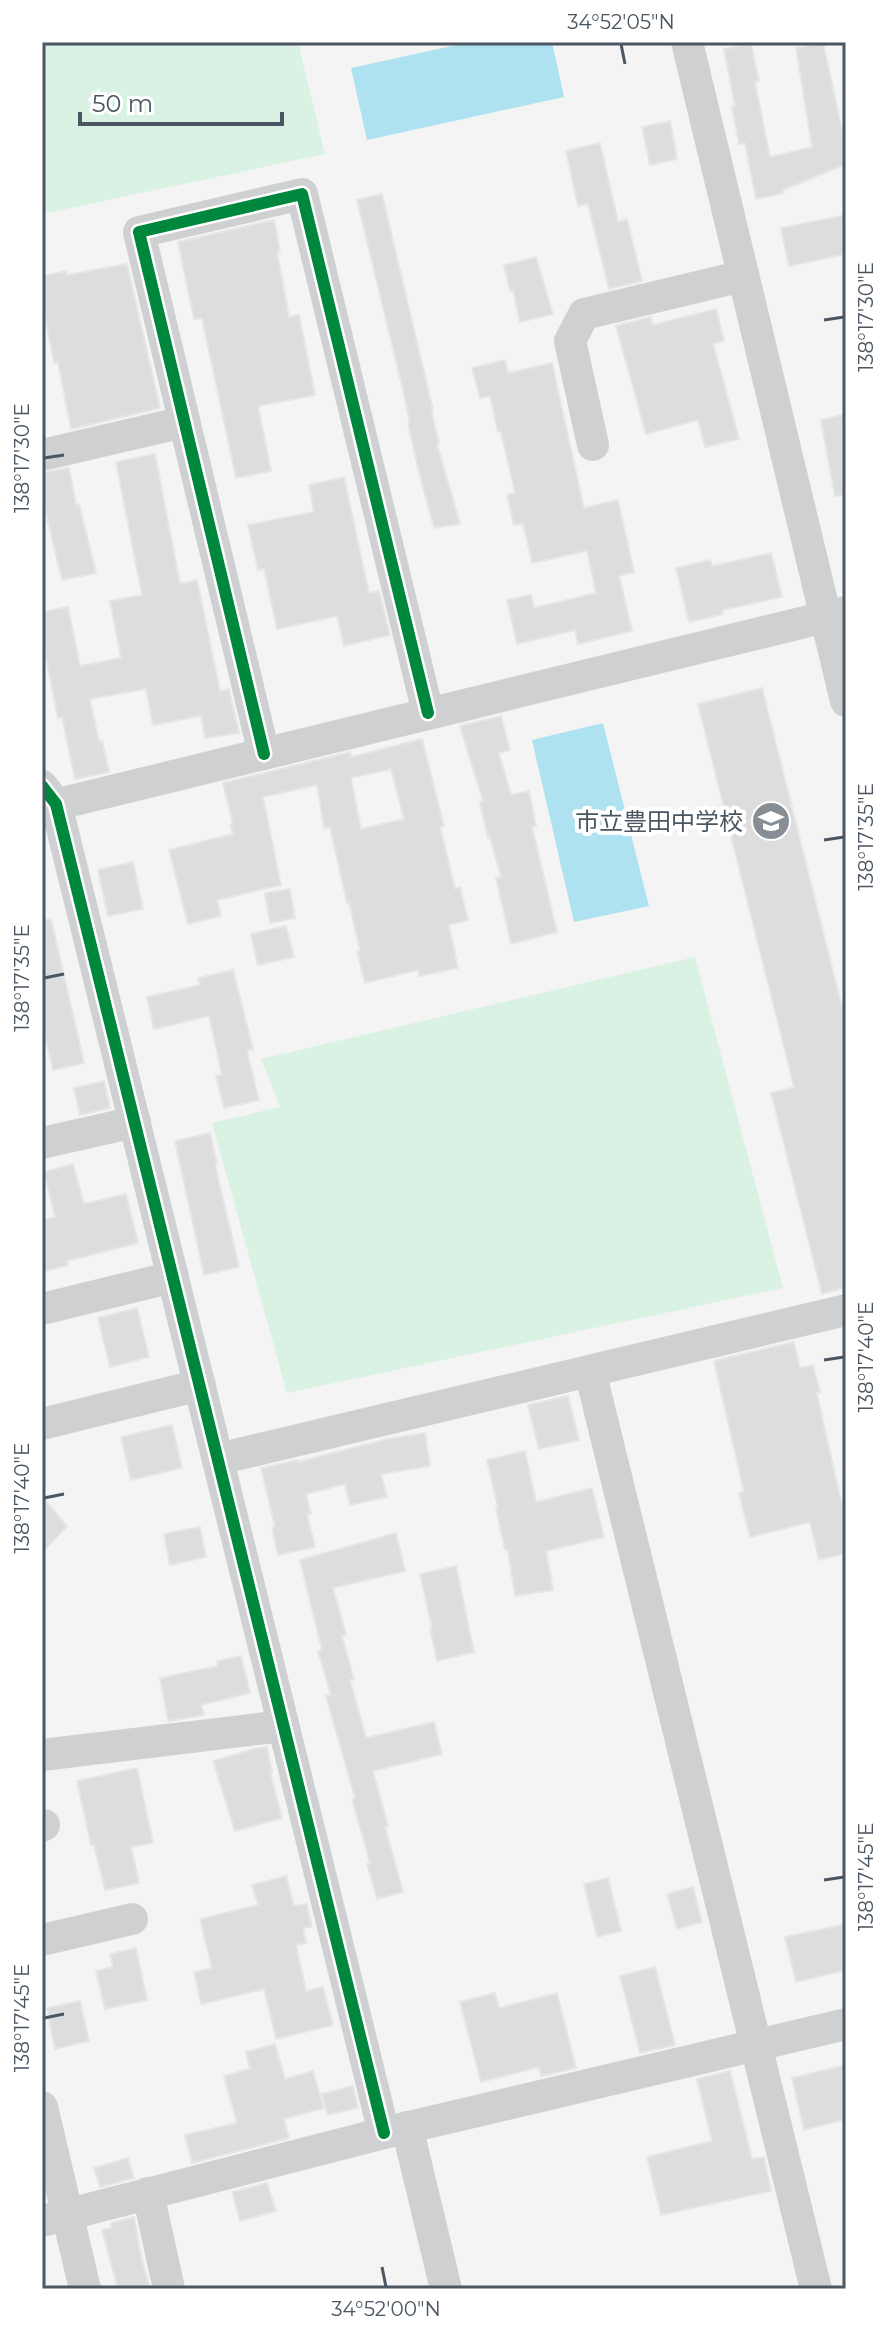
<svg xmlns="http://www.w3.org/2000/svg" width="888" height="2331" font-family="Montserrat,'Noto Sans JP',sans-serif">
  <rect width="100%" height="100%" fill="#f4f4f4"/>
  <g fill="#d9f2e3">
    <polygon points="42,42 298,42 325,154 42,214"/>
    <polygon points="695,957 783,1288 287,1393 212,1123 280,1107 261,1059"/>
  </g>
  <g fill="#aee2f0">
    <polygon points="470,42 552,42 564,97 367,140 351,68"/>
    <polygon points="603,723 649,906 574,922 532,740"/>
  </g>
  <g fill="#ddddde" stroke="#e5e6e7" stroke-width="2" fill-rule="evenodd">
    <polygon points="823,42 846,149 846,164 783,190 784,193 756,199 745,143 739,144 732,106 735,106 724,49 751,44 759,81 755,82 770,157 812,147 796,48"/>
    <polygon points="670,121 677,159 650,165 642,127"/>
    <polygon points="600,143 618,222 627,219 642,281 609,289 588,204 578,206 566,151"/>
    <polygon points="382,194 433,410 431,411 439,443 437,444 460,524 434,528 421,480 408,424 410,423 403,390 357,200"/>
    <polygon points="846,215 846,254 789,266 781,228"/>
    <polygon points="274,220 280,251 277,252 289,317 299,315 315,395 258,406 271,471 236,478 202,318 194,319 178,242"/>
    <polygon points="536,257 553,314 520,322 513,290 510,291 504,265"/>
    <polygon points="127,264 160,408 71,429 58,362 54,363 42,302 42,276 67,271 67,275"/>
    <polygon points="716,309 724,341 713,344 739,439 705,447 698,420 646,434 616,326 651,317 653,325"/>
    <polygon points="505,360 508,373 552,363 584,508 618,500 634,572 619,576 632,631 578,644 575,630 517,644 507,600 531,595 534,608 596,593 587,551 532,563 523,523 514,525 507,495 515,493 501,432 498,432 490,396 480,398 472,368"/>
    <polygon points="846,414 846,495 835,496 821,420"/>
    <polygon points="155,454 180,584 197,580 220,691 229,689 239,733 205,738 201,716 153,725 146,689 90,699 99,741 102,741 109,772 75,779 62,717 58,718 42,638 42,612 68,607 80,666 121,658 110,601 142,595 116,462"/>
    <polygon points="69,468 76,505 79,504 96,573 62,580 42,497 42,473"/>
    <polygon points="344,477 369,593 379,591 390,635 344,646 337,616 277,629 264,569 258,570 248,525 314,512 309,485"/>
    <polygon points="771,553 782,597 722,610 723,614 689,622 676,568 710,560 712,566"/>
    <polygon points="762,688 846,1023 846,1287 822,1294 771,1093 794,1087 698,704"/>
    <polygon points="501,716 510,750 499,753 511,795 529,791 536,826 532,827 557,932 511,944 496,878 501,877 490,837 488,838 480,802 483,801 460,726"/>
    <path d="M422,739L444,826H440L455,889L460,887L468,920L449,925L458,968L419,976L418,970L365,983L357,951H360L349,902L347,903L330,827L324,828L317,785L263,797L281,885L217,900L221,916L188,924L169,850L233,834L230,825L233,824L223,783L350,752L351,757ZM391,769L404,819L361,829L351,778Z"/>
    <polygon points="133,862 143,909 108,916 98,870"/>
    <polygon points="290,889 295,918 270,923 265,893"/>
    <polygon points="51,919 84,1063 53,1070 42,1024 42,920"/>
    <polygon points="286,926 294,957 258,965 251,934"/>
    <polygon points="233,970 253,1049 247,1051 259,1100 224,1108 216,1076 222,1075 209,1016 154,1029 147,997 200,985 198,978"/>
    <polygon points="104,1081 110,1108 80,1115 74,1088"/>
    <polygon points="210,1133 217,1164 215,1165 239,1267 204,1275 175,1141"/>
    <polygon points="73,1164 84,1204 126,1194 138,1243 67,1261 68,1265 42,1272 42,1220 55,1217 44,1172"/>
    <polygon points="137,1308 149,1357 110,1367 98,1318"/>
    <polygon points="794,1342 800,1368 813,1365 820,1392 817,1393 826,1435 846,1522 846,1553 819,1560 810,1522 750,1537 739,1493 744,1492 714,1361"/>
    <polygon points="568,1396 579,1440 539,1449 528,1405"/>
    <polygon points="172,1425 182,1468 131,1480 121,1437"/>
    <polygon points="425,1433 430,1466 381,1474 387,1497 350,1505 345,1484 306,1494 311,1514 307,1514 315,1547 278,1555 272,1528 275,1527 261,1468 298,1460 298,1462 388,1439"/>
    <polygon points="525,1451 536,1502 592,1488 604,1537 546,1551 553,1590 515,1596 508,1550 505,1550 496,1509 498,1508 487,1460"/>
    <polygon points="42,1497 67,1526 42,1553"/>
    <polygon points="200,1527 206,1557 170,1565 164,1534"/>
    <polygon points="396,1533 405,1571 333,1588 346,1635 342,1636 354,1679 350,1680 366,1738 434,1722 442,1754 373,1771 388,1826 385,1827 403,1892 377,1899 367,1864 370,1863 352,1799 355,1798 326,1696 331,1695 318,1651 322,1650 300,1560"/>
    <polygon points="456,1566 474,1652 437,1661 430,1628 432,1628 420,1574"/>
    <polygon points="241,1656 250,1693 201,1705 204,1715 168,1721 160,1678 218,1666 217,1661"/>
    <polygon points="267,1747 272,1772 270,1772 282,1818 235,1831 213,1761 254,1749"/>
    <polygon points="137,1768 153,1843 131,1847 139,1883 105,1890 94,1845 91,1845 77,1781"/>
    <polygon points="286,1876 294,1906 307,1904 312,1927 303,1928 306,1943 296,1945 306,1991 323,1987 333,2025 276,2039 264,1989 201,2004 194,1972 212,1968 200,1919 258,1905 252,1885"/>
    <polygon points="608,1878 621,1931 597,1937 584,1884"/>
    <polygon points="693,1887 702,1922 677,1929 667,1894"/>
    <polygon points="846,1924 846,1970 796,1982 785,1937"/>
    <polygon points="136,1948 147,2000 105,2009 96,1971 113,1967 110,1954"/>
    <polygon points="655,1967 675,2045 640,2053 620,1976"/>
    <polygon points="495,1993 499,2008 557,1993 576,2068 541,2076 539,2067 481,2082 460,2002"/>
    <polygon points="80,2001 89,2041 55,2049 47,2008"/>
    <polygon points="275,2044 285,2079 313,2071 324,2108 284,2119 289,2138 192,2163 185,2135 237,2123 224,2076 250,2069 246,2052"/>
    <polygon points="846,2065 846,2119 804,2130 792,2078"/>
    <polygon points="730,2071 752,2159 764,2157 771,2191 661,2215 647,2157 712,2141 697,2079"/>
    <polygon points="353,2086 358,2108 328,2115 322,2094"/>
    <polygon points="128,2158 134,2178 100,2187 94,2168"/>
    <polygon points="267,2183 276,2211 240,2221 232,2192"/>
    <polygon points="134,2217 142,2261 150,2289 118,2289 102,2230 112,2228 111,2223"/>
  </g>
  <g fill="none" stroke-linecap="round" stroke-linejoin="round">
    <g stroke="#ced0d2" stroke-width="32">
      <polyline points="687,42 846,701"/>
      <polyline points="593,445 570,341 584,314 743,276"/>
      <polyline points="42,455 184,422"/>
      <polyline points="264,754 139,232 302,194 428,713"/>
      <polyline points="42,786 56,804 384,2133"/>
      <polyline points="42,808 846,612"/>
      <polyline points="42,1143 135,1122"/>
      <polyline points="42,1309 173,1277"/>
      <polyline points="590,1371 816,2289"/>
      <polyline points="42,1424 200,1385"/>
      <polyline points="218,1459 846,1310"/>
      <polyline points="42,1755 283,1726"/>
      <polyline points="42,1826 44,1825"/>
      <polyline points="42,1940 132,1919"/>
      <polyline points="42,2107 85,2289"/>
      <polyline points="407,2127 446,2289"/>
      <polyline points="148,2193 169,2289"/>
      <polyline points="42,2221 384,2133 846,2024"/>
    </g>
    <g stroke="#fff" stroke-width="17">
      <g id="cycleway">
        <polyline points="264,754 139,232 302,194 428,713"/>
        <polyline points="42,786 56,804 384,2133"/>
      </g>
    </g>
    <use href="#cycleway" stroke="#00873e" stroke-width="12"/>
  </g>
  <path fill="none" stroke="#4a5661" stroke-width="3" d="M621,44L625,64M824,320L844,317M44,458L64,455M824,840L844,837M44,978L64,974M824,1360L844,1357M44,1498L64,1494M824,1880L844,1877M44,2018L64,2014M382,2267L386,2287"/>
  <defs>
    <g id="school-disc" transform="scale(2)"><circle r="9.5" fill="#868d94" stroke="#fff"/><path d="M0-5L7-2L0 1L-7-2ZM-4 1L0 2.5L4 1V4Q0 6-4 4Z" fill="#fff"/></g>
  </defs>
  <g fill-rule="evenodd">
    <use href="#school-disc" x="771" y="821"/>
  </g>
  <g text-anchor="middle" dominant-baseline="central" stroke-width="8" stroke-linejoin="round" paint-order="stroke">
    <g font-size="24" fill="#4a5661" stroke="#fff" text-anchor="end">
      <text x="743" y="821">市立豊田中学校</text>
    </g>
  </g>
  <rect width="888" height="2331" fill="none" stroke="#ffffff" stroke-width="88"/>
  <path d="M80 112v12h202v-12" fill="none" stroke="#4a5661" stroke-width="4"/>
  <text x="92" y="112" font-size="24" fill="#4a5661" stroke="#ffffff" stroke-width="6" paint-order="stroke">50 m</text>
  <rect x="44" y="44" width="800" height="2243" fill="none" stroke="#4a5661" stroke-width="3"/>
  <g font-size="20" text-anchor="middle" fill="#4a5661">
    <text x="621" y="29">34°52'05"N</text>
    <text transform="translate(866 317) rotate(-90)" y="7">138°17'30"E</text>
    <text transform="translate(22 458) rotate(-90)" y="7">138°17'30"E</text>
    <text transform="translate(866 837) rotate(-90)" y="7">138°17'35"E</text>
    <text transform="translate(22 978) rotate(-90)" y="7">138°17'35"E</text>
    <text transform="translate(866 1357) rotate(-90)" y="7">138°17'40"E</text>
    <text transform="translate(22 1498) rotate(-90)" y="7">138°17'40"E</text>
    <text transform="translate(866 1877) rotate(-90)" y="7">138°17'45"E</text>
    <text transform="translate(22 2018) rotate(-90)" y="7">138°17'45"E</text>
    <text x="386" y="2316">34°52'00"N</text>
  </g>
</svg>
